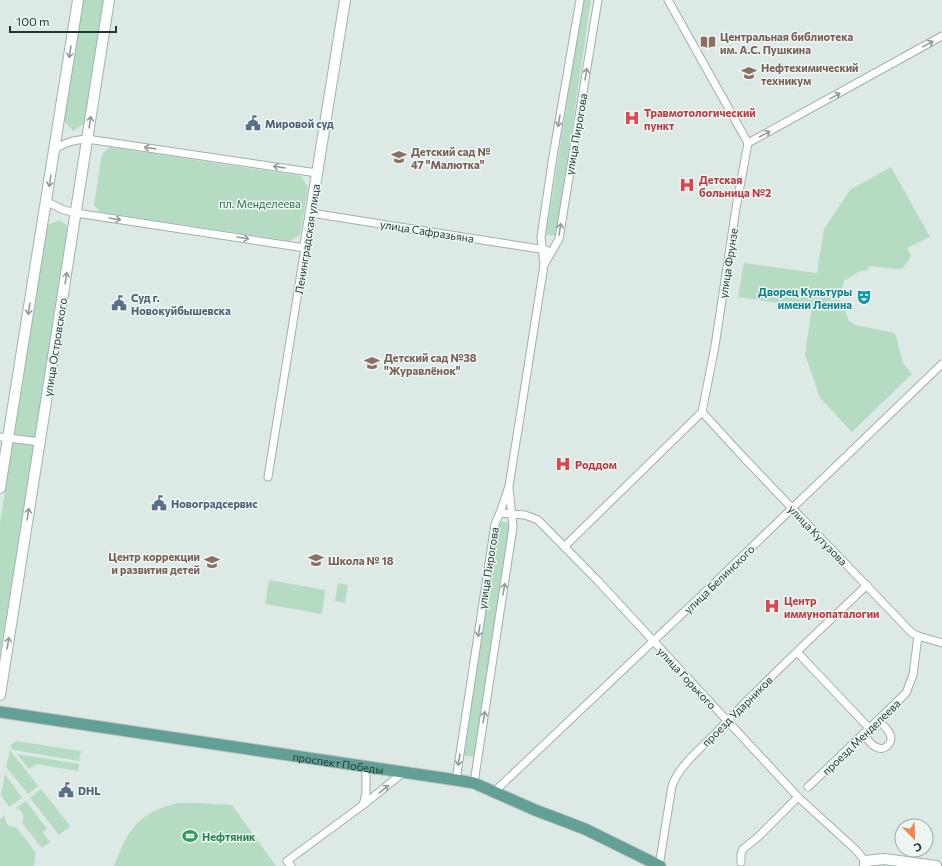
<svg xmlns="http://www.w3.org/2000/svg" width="942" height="866" font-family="Commissioner,sans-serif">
  <rect width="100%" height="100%" fill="#dde9e5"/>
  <g fill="#b6dbc3">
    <polygon points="83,0 104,0 85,123 73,131 64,120"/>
    <polygon points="583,0 591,0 556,236 546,235"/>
    <polygon points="110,147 301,176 308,187 300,235 290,241 100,212 94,205 102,154"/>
    <polygon points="891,167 930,237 907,248 911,256 903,268 897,269 869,266 867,270 858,272 846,280 844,280 839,308 845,310 849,321 855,325 895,333 903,363 912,374 852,432 820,398 805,354 812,308 738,297 744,263 817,273 824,229 850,190"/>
    <polygon points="60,220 70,228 35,440 14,438 47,225"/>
    <polygon points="13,440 35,443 0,655 0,523"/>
    <polygon points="497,521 510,523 474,757 463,755"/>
    <polygon points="269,580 325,590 322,614 265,604"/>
    <polygon points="338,583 348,585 345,603 335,601"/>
    <polygon points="16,741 81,751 79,761 13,750 10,746"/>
    <polygon points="10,750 38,786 28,794 6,767"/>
    <polygon points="17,754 79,764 78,771 36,764 29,769"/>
    <polygon points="5,774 22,798 9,807 1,795"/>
    <polygon points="41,789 70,826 59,835 30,798"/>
    <path d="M26,801L47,829L42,832L50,842L42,848L22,823C25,815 23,811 16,808Z"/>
    <path d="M178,803H195L232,805L276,866H114C128,829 138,813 178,803Z"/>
    <path d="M5,815C4,823 9,828 16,827L36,853L34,866H0V819Z"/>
  </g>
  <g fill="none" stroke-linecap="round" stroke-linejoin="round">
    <g stroke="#a0b0ac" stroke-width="9">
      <g id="street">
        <polyline points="668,0 748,143"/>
        <polyline points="748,143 942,36"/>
        <path d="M55,149C66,142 74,140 87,139L317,173"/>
        <polyline points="47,202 64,210 76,213 305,248 268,477"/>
        <polyline points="311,213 546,250"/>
        <polyline points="544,265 559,239 598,0"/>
        <polyline points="702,412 745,459 912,633 918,636 942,643"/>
        <polyline points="0,437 40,442"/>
        <polyline points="500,513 525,515 538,520 597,580 798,797 856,850 865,861"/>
        <polyline points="565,546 702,412 715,346 736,208 748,143"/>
        <polyline points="797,652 869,728"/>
        <path d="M863,734C867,738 871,745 876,747C884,752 894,743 890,734C888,729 882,724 878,720"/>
        <polyline points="456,780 495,524 500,513 509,486 521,411 544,265 541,237 553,156 580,0"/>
        <polyline points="474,783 513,527 509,488"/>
        <polyline points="808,787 906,693 913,675 918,636"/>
        <polyline points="494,792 702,595 942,364"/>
        <polyline points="363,805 404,772"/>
        <polyline points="741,862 741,854 743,849 758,837 798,797"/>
        <polyline points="291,866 287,861 363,805 366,793 366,766"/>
        <path d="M659,866L672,786C679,766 699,750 714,735C762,683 815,635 867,585"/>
      </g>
    </g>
    <g stroke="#9db5ae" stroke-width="12">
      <g id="secondary">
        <polyline points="305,248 345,0"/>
        <polyline points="0,488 78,0"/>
        <polyline points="0,695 109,0"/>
        <polyline points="865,866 865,861 884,859 936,866"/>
      </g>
    </g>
    <g stroke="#bcc3c2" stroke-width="13">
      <g id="primary">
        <path id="s1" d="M0,712L456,780L474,783L535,810L585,829L660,866"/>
      </g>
    </g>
    <use href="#street" stroke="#fff" stroke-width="7"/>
    <use href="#secondary" stroke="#fff" stroke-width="10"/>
    <use href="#primary" stroke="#629f94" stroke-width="11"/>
  </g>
  <defs><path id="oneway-shaft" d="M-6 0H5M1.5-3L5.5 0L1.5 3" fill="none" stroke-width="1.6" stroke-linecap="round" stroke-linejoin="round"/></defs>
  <g stroke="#8f9c9a">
    <use href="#oneway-shaft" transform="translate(928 44) rotate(-29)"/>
    <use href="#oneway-shaft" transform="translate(70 52) rotate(99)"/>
    <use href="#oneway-shaft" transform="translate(586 74) rotate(-81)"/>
    <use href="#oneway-shaft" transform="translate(835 96) rotate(-29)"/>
    <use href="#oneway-shaft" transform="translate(559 121) rotate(100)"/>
    <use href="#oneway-shaft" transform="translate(90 122) rotate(-81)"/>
    <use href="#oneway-shaft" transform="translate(765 134) rotate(-28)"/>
    <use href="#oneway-shaft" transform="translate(150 148) rotate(-172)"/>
    <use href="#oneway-shaft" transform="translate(279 167) rotate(-172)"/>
    <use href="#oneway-shaft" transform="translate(50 181) rotate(99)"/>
    <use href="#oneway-shaft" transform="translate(115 219) rotate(9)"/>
    <use href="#oneway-shaft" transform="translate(560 229) rotate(-81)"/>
    <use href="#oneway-shaft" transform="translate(243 238) rotate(9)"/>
    <use href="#oneway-shaft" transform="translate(66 278) rotate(-81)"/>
    <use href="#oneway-shaft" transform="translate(29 309) rotate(99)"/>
    <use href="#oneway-shaft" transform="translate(28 514) rotate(-81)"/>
    <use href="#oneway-shaft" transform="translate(504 589) rotate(-81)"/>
    <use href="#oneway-shaft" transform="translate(479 631) rotate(99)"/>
    <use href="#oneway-shaft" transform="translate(8 643) rotate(-81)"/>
    <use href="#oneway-shaft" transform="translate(484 717) rotate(-81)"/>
    <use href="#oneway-shaft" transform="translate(459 760) rotate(99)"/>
    <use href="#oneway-shaft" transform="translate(384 789) rotate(-40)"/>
  </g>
  <defs>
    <g id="library-bare" transform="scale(1.2)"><path d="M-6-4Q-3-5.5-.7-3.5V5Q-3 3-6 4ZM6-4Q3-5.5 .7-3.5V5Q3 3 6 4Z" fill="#8d6e63" stroke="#edf6f2" stroke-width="2.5" paint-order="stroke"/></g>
    <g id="university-bare" transform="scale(1.2)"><path d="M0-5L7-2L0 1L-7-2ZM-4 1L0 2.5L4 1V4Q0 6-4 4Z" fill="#8d6e63" stroke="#edf6f2" stroke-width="2.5" paint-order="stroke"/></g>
    <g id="hospital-bare" transform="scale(1.2)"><path d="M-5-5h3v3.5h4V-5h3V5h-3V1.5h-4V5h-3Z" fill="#e0444e" stroke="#edf6f2" stroke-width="2.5" paint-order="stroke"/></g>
    <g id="civic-bare" transform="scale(1.2)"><path d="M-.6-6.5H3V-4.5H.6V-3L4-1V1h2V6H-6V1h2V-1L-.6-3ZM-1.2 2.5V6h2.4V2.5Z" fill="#5c6f8a" stroke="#edf6f2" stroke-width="2.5" paint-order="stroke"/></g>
    <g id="school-bare" transform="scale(1.2)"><path d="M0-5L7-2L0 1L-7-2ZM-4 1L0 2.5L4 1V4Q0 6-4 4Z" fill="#8d6e63" stroke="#edf6f2" stroke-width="2.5" paint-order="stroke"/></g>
    <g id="theatre-bare" transform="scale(1.2)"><path d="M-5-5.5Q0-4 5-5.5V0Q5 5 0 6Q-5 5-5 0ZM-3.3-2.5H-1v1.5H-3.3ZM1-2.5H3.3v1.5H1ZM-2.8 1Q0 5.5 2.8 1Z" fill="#0f9aa8" stroke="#edf6f2" stroke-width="2.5" paint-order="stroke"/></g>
    <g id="stadium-bare" transform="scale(1.2)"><path d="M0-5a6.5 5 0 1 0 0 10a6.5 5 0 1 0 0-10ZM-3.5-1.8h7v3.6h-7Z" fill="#2e9e5b" stroke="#edf6f2" stroke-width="2.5" paint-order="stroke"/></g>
  </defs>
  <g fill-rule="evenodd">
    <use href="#library-bare" x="708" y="42"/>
    <use href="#university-bare" x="749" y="73"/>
    <use href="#hospital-bare" x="632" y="118"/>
    <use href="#civic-bare" x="253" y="123"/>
    <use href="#school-bare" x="399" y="157"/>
    <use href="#hospital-bare" x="687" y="185"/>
    <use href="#theatre-bare" x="864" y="297"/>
    <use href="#civic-bare" x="119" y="303"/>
    <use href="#school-bare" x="372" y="363"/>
    <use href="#hospital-bare" x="563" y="464"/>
    <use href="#civic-bare" x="159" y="503"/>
    <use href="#school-bare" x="316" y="560"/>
    <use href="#school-bare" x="212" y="562"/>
    <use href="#hospital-bare" x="772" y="606"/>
    <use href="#civic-bare" x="66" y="790"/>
    <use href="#stadium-bare" x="190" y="836"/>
  </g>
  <g text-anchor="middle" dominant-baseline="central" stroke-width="3" stroke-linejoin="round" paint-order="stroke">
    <g font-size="11" font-weight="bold" fill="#785e54" stroke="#edf6f2" text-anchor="start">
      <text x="720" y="36">Центральная библиотека<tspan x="720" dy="13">им. А.С. Пушкина</tspan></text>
      <text x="761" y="67">Нефтехимический<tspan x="761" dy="13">техникум</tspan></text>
      <text x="411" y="151">Детский сад №<tspan x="411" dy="13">47 "Малютка"</tspan></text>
      <text x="384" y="357">Детский сад №38<tspan x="384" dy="13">"Журавлёнок"</tspan></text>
      <text x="200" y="556" text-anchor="end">Центр коррекции<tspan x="200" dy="13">и развития детей</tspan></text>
      <text x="328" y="560">Школа № 18</text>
    </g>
    <g font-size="11" font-weight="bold" fill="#be3a42" stroke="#edf6f2" text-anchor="start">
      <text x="644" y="112">Травмотологический<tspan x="644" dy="13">пункт</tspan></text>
      <text x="699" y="179">Детская<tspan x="699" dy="13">больница №2</tspan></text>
      <text x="575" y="464">Роддом</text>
      <text x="784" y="600">Центр<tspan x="784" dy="13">иммунопаталогии</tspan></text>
    </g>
    <g font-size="11" font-weight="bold" fill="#4e5e75" stroke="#edf6f2" text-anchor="start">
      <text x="265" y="123">Мировой суд</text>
      <text x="131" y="297">Суд г.<tspan x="131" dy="13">Новокуйбышевска</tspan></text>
      <text x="171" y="503">Новоградсервис</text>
      <text x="78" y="790">DHL</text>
    </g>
    <g font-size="11" fill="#1f3834" stroke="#edf6f2">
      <text transform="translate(576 134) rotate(-80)">улица Пирогова</text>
      <text transform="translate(427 231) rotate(9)">улица Сафразьяна</text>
      <text transform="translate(307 239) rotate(-81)">Ленинградская улица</text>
      <text transform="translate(728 263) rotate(-81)">улица Фрунзе</text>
      <text transform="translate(55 347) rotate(-81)">улица Островского</text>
      <text transform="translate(818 535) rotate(46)">улица Кутузова</text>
      <text transform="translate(488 568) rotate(-81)">улица Пирогова</text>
      <text transform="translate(719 579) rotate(-44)">улица Белинского</text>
      <text transform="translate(687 678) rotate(47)">улица Горького</text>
      <text transform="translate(737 711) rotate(-45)">проезд Ударников</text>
      <text transform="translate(861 737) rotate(-44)">проезд Менделеева</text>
      <text stroke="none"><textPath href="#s1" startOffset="342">проспект Победы</textPath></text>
    </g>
    <g font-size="11" fill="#2a6f4a" stroke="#edf6f2">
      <text x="260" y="203">пл. Менделеева</text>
    </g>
    <g font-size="11" font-weight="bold" fill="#0d838f" stroke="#edf6f2" text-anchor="end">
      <text x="852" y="291">Дворец Культуры<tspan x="852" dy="13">имени Ленина</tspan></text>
    </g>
    <g font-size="11" font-weight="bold" fill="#27864d" stroke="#edf6f2" text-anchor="start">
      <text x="202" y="836">Нефтяник</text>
    </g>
  </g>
  <g transform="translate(914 838) rotate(157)"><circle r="19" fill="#edf6f2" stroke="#9baaa6"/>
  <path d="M0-3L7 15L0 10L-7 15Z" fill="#f18753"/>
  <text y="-6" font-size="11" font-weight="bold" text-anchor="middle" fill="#1f3834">С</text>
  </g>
  <path d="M10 26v6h106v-6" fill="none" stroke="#1f3834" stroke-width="2"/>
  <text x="16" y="26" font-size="12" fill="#1f3834" stroke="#edf6f2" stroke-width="3" paint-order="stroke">100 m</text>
</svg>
